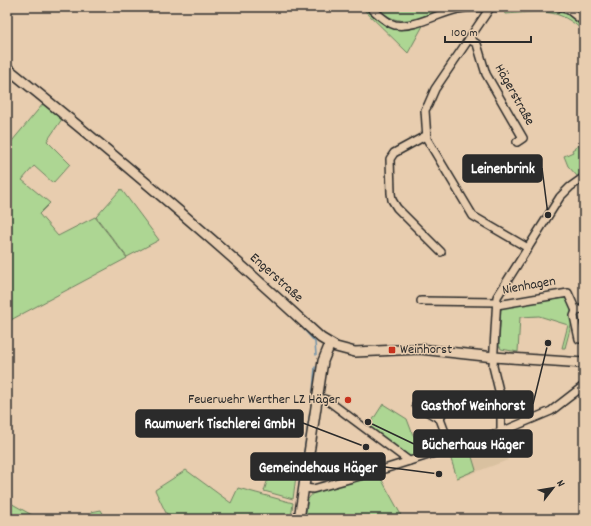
<svg xmlns="http://www.w3.org/2000/svg" width="591" height="526" font-family="Dekko,sans-serif">
  <rect width="100%" height="100%" fill="#e8cdaf"/>
  <filter id="ink" filterUnits="userSpaceOnUse"><feTurbulence type="fractalNoise" baseFrequency=".025" numOctaves="2"/><feDisplacementMap in="SourceGraphic" scale="8" xChannelSelector="R" yChannelSelector="G"/><feConvolveMatrix kernelMatrix="1 2 1 2 8 2 1 2 1" color-interpolation-filters="sRGB"/></filter>
  <g filter="url(#ink)">
    <polygon fill="#d9c1a0" points="496,438 508,460 457,479 449,453"/>
    <g fill="#add693" stroke="#6c805f">
      <polygon points="361,7 366,7 383,22 425,22 408,53"/>
      <path d="M376,7H456C440,12 411,24 394,19C387,17 381,12 376,7Z"/>
      <path d="M550,10L568,14L584,28V32C558,6 539,12 505,14L504,11Z"/>
      <polygon points="43,104 62,119 47,141 70,164 53,183 34,166 22,180 50,203 39,214 58,236 95,217 127,258 7,322 7,147"/>
      <polygon points="584,142 584,174 578,177 568,166 564,156 573,152 572,150"/>
      <polygon points="121,189 159,240 127,257 96,217"/>
      <polygon points="564,298 569,300 573,318 565,348 562,348 568,325 539,316 520,317 518,352 501,349 499,345 501,307"/>
      <polygon points="383,404 407,419 413,435 427,452 410,457 405,456 367,429"/>
      <polygon points="469,447 476,470 457,478 449,453"/>
      <polygon points="273,463 296,476 293,499 264,491"/>
      <polygon points="186,470 231,503 238,488 293,503 291,519 174,519 166,513 155,490"/>
      <polygon points="378,473 400,513 401,519 305,519 308,499 314,492"/>
      <polygon points="7,501 39,519 7,519"/>
      <polygon points="101,510 106,519 96,519 91,512"/>
    </g>
    <g fill="none" stroke-linecap="round" stroke-linejoin="round">
      <g stroke="#6f92a9" stroke-width="1.5">
        <polyline points="299,324 315,342 316,355"/>
        <polyline points="313,391 315,367"/>
        <polyline points="299,485 310,412"/>
        <polyline points="304,519 307,500"/>
      </g>
      <g stroke="#2b2b2b" stroke-width="10">
        <g id="minor">
          <path d="M370,7C377,13 386,23 395,25C416,28 438,13 458,9C472,6 489,8 504,7"/>
          <polyline points="561,7 569,10 584,22"/>
          <polyline points="490,8 435,89 428,105 425,110 427,139 473,216 528,248"/>
          <polyline points="469,39 477,44 486,74 523,138 517,142"/>
          <polyline points="427,135 394,153 390,159 391,193 392,200 397,208 441,252"/>
          <polyline points="421,301 497,302"/>
          <polyline points="497,305 568,293 576,311 584,308"/>
          <polyline points="576,311 574,316 579,339"/>
          <polyline points="317,397 327,400 409,461"/>
          <polyline points="416,405 440,419 451,448"/>
          <polyline points="440,419 443,411 447,407"/>
          <polyline points="501,432 501,399 493,366 497,297 560,197 570,187 584,177"/>
          <polyline points="304,488 313,489 378,471 501,432 551,411 582,387"/>
        </g>
      </g>
      <g stroke="#2b2b2b" stroke-width="12">
        <g id="major">
          <path d="M7,68C115,155 220,244 321,338L336,347L355,352L420,349L494,357L584,363"/>
          <polyline points="299,519 323,361 330,344"/>
        </g>
      </g>
      <use href="#minor" stroke="#e8cdaf" stroke-width="7"/>
      <use href="#major" stroke="#e8cdaf" stroke-width="9"/>
    </g>
  </g>
  <g fill="#c8321e" stroke="#e8cdaf" stroke-width="1.5">
    <rect x="388" y="346" width="8" height="8" rx="2"/>
    <circle cx="348" cy="400" r="4"/>
  </g>
  <g text-anchor="middle" dominant-baseline="central" stroke-width="3" stroke-linejoin="round" paint-order="stroke">
    <g font-size="14" fill="#2b2b2b" stroke="#e8cdaf">
      <text transform="translate(514 95) rotate(61)">Hägerstraße</text>
      <text transform="translate(276 278) rotate(42)">Engerstraße</text>
      <text transform="translate(529 286) rotate(-10)">Nienhagen</text>
    </g>
    <g font-size="14" fill="#2b2b2b" stroke="#e8cdaf" text-anchor="start">
      <text x="400" y="350">Weinhorst</text>
      <text x="340" y="400" text-anchor="end">Feuerwehr Werther LZ Häger</text>
    </g>
  </g>
  <path fill="none" stroke="#2b2b2b" stroke-width="1.5" d="M548 215L542 168M548 343L533 404M366 447L303 423M368 422L414 444M439 474L385 467"/>
  <g fill="#2b2b2b" stroke="#e8cdaf" stroke-width="1.5">
    <circle cx="548" cy="215" r="4"/>
    <circle cx="548" cy="343" r="4"/>
    <circle cx="366" cy="447" r="4"/>
    <circle cx="368" cy="422" r="4"/>
    <circle cx="439" cy="474" r="4"/>
  </g>
  <g fill="#2b2b2b" stroke="#2b2b2b" stroke-width="1.5">
    <rect x="463" y="155" width="79" height="27" rx="4"/>
    <rect x="413" y="391" width="120" height="27" rx="4"/>
    <rect x="136" y="410" width="167" height="27" rx="4"/>
    <rect x="414" y="430" width="118" height="27" rx="4"/>
    <rect x="251" y="453" width="134" height="27" rx="4"/>
  </g>
  <g font-size="15" text-anchor="middle" font-weight="bold" fill="#fff">
    <text x="503" y="173">Leinenbrink</text>
    <text x="473" y="410">Gasthof Weinhorst</text>
    <text x="220" y="428">Raumwerk Tischlerei GmbH</text>
    <text x="473" y="449">Bücherhaus Häger</text>
    <text x="318" y="472">Gemeindehaus Häger</text>
  </g>
  <rect width="591" height="526" fill="none" stroke="#e8cdaf" stroke-width="24"/>
  <rect x="12" y="12" width="567" height="502" fill="none" stroke="#2b2b2b" stroke-width="1.5" filter="url(#ink)"/>
  <g transform="translate(553 488) rotate(59)" stroke="#e8cdaf" stroke-width="3" paint-order="stroke">
  <path d="M0-3L7 15L0 10L-7 15Z" fill="#2b2b2b"/>
  <text y="-6" font-size="11" font-weight="bold" text-anchor="middle" fill="#2b2b2b">N</text>
  </g>
  <path d="M445 36v6h86v-6" fill="none" stroke="#2b2b2b" stroke-width="2"/>
  <text x="451" y="36" font-size="12" fill="#2b2b2b" stroke="#e8cdaf" stroke-width="3" paint-order="stroke">100 m</text>
</svg>
